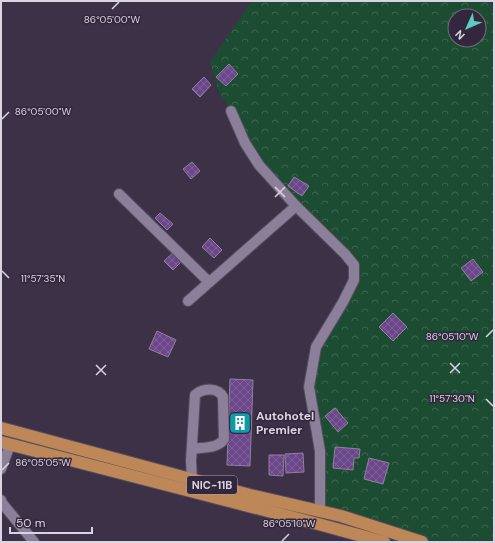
<svg xmlns="http://www.w3.org/2000/svg" width="495" height="543" font-family="'DM Sans',sans-serif">
  <defs>
    <pattern id="forest-crowns" width="20" height="18" patternUnits="userSpaceOnUse"><rect width="20" height="18" fill="#1c4d33"/><path d="M2 6a3 3 0 1 1 6 0M12 15a3 3 0 1 1 6 0" fill="none" stroke="#3c6650"/></pattern>
    <pattern id="building-cross-hatch" width="8" height="8" patternUnits="userSpaceOnUse"><rect width="8" height="8" fill="#6b468a"/><path d="M0 0l8 8M0 8l8-8" fill="none" stroke="#80609a"/></pattern>
  </defs>
  <rect width="100%" height="100%" fill="#3c3147"/>
  <path fill="url(#forest-crowns)" fill-rule="evenodd" d="M252,1H488L494,8V542H422L320,511L309,387L316,347L343,302L354,265L259,165L231,111L219,92L210,62ZM455,16H479V40H455Z"/>
  <g fill="url(#building-cross-hatch)" stroke="#8f829c">
    <polygon points="229,64 238,74 226,86 216,77"/>
    <polygon points="204,77 211,85 200,97 192,89"/>
    <polygon points="192,162 200,171 191,179 183,169"/>
    <polygon points="294,177 309,186 302,196 288,186"/>
    <polygon points="160,213 173,224 167,230 155,218"/>
    <polygon points="210,238 222,250 214,258 202,247"/>
    <polygon points="174,252 182,261 173,270 164,261"/>
    <polygon points="473,259 483,272 471,281 461,268"/>
    <polygon points="393,313 407,327 393,341 379,327"/>
    <polygon points="157,331 176,340 168,357 149,349"/>
    <polygon points="230,379 253,380 250,466 227,465"/>
    <polygon points="335,408 348,423 338,432 325,416"/>
    <polygon points="335,447 360,449 359,458 354,458 353,470 333,468"/>
    <polygon points="303,453 304,472 286,473 285,454"/>
    <polygon points="269,455 284,455 283,476 269,475"/>
    <polygon points="369,458 389,463 383,484 364,479"/>
  </g>
  <g fill="none" stroke-linecap="round" stroke-linejoin="round">
    <g stroke="#564d5f" stroke-width="12">
      <g id="minor">
        <polyline points="231,111 245,143 259,165 296,206 345,254 354,265 354,280 343,302 316,347 309,387 320,451 320,511"/>
        <polyline points="119,194 209,282"/>
        <polyline points="188,301 296,206"/>
        <path d="M192,449C202,447 218,449 224,439L223,397C218,387 203,388 195,395L191,461L192,479"/>
        <polyline points="1,469 10,445"/>
        <polyline points="1,500 2,503 34,542"/>
      </g>
    </g>
    <g stroke="#564d5f" stroke-width="14">
      <g id="highway">
        <polyline points="1,428 250,495 341,516 422,542"/>
        <polyline points="1,442 322,525 384,542"/>
      </g>
    </g>
    <use href="#minor" stroke="#8c7f99" stroke-width="10"/>
    <use href="#highway" stroke="#bd8758" stroke-width="12"/>
  </g>
  <path fill="none" stroke="#dad3e1" stroke-width="1.5" d="M112,9L119,2M2,119L9,112M275,187L285,197M275,197L285,187M2,271L9,278M486,337L493,330M450,363L460,373M96,365L106,375M450,373L460,363M96,375L106,365M486,399L493,406M2,470L9,463M282,541L289,534"/>
  <defs>
    <g id="building-square" transform="scale(1.15)"><rect x="-9" y="-9" width="18" height="18" rx="4" fill="#0f9aa8" stroke="#32273d"/><path d="M-4-6H4V6H1V3H-1V6H-4ZM-2.5-4.3h1.7v1.8h-1.7ZM.8-4.3h1.7v1.8H.8ZM-2.5-1h1.7V.8h-1.7ZM.8-1h1.7V.8H.8Z" fill="#fff"/></g>
  </defs>
  <g fill-rule="evenodd">
    <use href="#building-square" x="240" y="423"/>
  </g>
  <g text-anchor="middle" dominant-baseline="central" stroke-width="3" stroke-linejoin="round" paint-order="stroke">
    <rect fill="#32273d" stroke="#a89fb0" stroke-width="1" x="187" y="476" width="50" height="18" rx="3"/>
    <g font-size="11" font-weight="bold" fill="#dad3e1">
      <text x="212" y="485">NIC-11B</text>
    </g>
    <g font-size="12" font-weight="bold" fill="#dad3e1" stroke="#32273d" text-anchor="start">
      <text x="256" y="416">Autohotel<tspan x="256" dy="14">Premier</tspan></text>
    </g>
  </g>
  <g font-size="10" text-anchor="middle" fill="#dad3e1" stroke="#32273d" stroke-width="3" stroke-linejoin="round" paint-order="stroke">
    <text x="112" y="23">86°05'00"W</text>
    <text x="43" y="115">86°05'00"W</text>
    <text x="43" y="282">11°57'35"N</text>
    <text x="452" y="340">86°05'10"W</text>
    <text x="452" y="402">11°57'30"N</text>
    <text x="43" y="466">86°05'05"W</text>
    <text x="289" y="527">86°05'10"W</text>
  </g>
  <rect width="495" height="543" fill="none" stroke="#dad3e1" stroke-width="4"/>
  <g transform="translate(467 28) rotate(225)"><circle r="19" fill="#32273d" stroke="#756c7f"/>
  <path d="M0-3L7 15L0 10L-7 15Z" fill="#59cebe"/>
  <text y="-6" font-size="11" font-weight="bold" text-anchor="middle" fill="#dad3e1">N</text>
  </g>
  <path d="M10 527v6h82v-6" fill="none" stroke="#dad3e1" stroke-width="2"/>
  <text x="16" y="527" font-size="12" fill="#dad3e1" stroke="#32273d" stroke-width="3" paint-order="stroke">50 m</text>
</svg>
